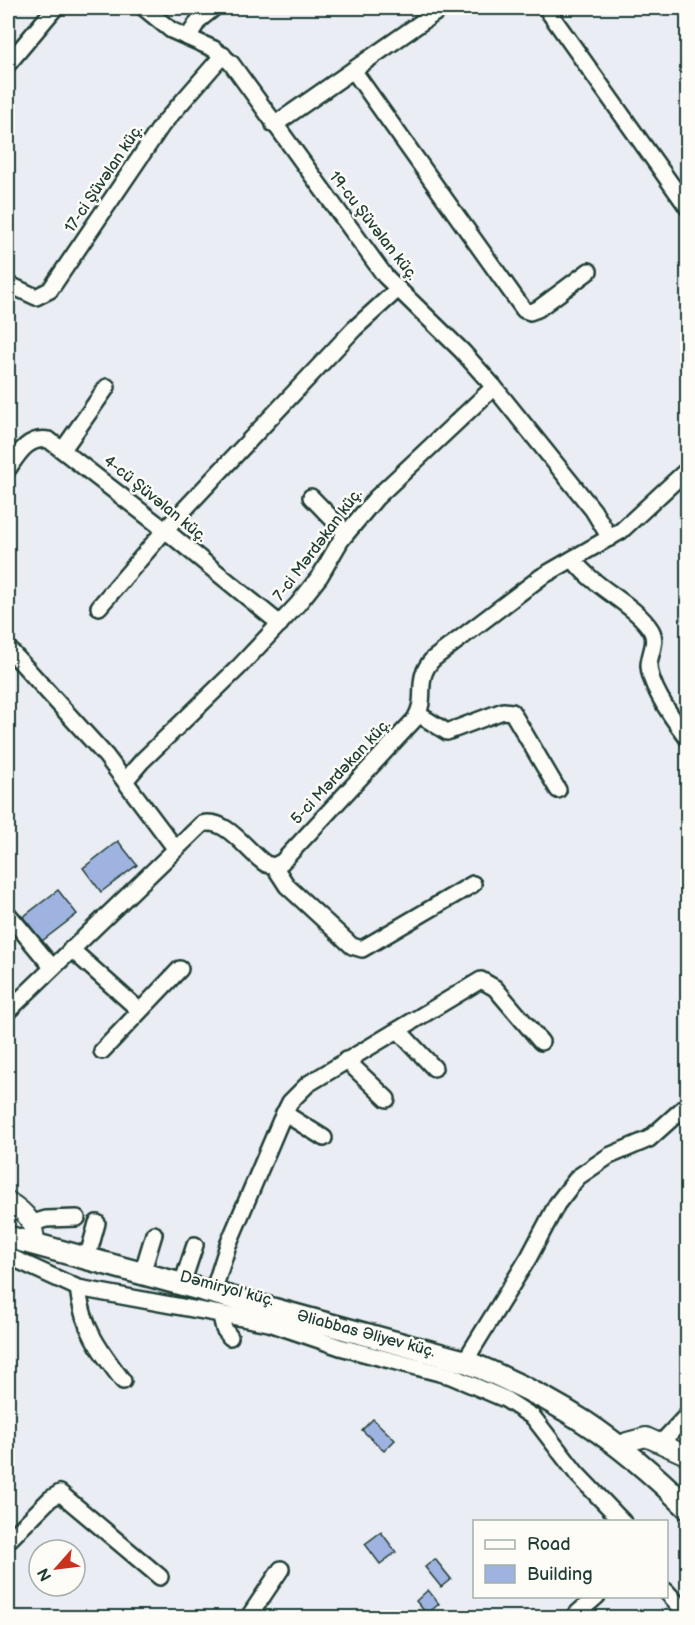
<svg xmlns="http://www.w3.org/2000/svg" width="695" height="1625" font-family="'Balsamiq Sans',sans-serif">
  <rect width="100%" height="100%" fill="#eaedf3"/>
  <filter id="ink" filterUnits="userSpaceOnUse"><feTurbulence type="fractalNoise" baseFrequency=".0167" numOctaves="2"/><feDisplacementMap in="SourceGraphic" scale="12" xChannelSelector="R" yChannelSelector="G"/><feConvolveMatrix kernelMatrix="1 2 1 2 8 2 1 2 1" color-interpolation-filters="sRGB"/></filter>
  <g filter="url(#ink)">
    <g fill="#9fb3e1" stroke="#1f3d34" stroke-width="1.5">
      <polygon points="118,841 137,865 101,892 83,868"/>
      <polygon points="58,890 77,914 42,941 23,917"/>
      <polygon points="373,1419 395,1440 384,1451 362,1430"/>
      <polygon points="381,1532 396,1552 380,1564 365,1544"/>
      <polygon points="435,1559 451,1579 441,1587 425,1567"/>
      <polygon points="428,1590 439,1604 427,1614 416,1601"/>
    </g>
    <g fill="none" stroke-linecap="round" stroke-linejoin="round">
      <g stroke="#1f3d34" stroke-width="20">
        <g id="minor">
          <polyline points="144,8 171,30 214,49 231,63 385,276 462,351 494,387 593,510 610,538"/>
          <polyline points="546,8 688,208"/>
          <polyline points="188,37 199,20 214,8"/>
          <polyline points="8,64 55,8"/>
          <polyline points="353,70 524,310 530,312 538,309 589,271"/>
          <polyline points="274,125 442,8"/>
          <polyline points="8,284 36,297 50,290 162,125 223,55"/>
          <polyline points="64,448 107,387"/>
          <path d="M8,469C18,454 28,436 49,440L165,530L280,624"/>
          <polyline points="311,497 346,533"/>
          <path d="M573,559C593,588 634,603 651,630C658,642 649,654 649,666C650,687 675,722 688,739"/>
          <polyline points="99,607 165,530 354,329 398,289"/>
          <polyline points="8,648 106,756 175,848"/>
          <polyline points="418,714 447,732 503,711 512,712 558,790"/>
          <polyline points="125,781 142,761 239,667 298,604 320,576 341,540 376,498 494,387"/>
          <polyline points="274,866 287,886 352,946 362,949 473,884"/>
          <polyline points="8,914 52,967"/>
          <polyline points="71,949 139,1010"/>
          <path d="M8,1011L202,824C227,817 247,852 266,864L274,866L282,862L415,719C429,697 413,680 433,659L541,577L621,531L688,469"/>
          <polyline points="398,1030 434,1068"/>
          <polyline points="102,1051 180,969"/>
          <polyline points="346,1060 387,1099"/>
          <polyline points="284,1113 324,1138"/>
          <polyline points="33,1223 46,1219 77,1218"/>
          <polyline points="89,1252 97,1223"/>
          <polyline points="8,1256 78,1288 269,1323 340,1347 451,1376 505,1399 533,1417 577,1474 623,1522"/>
          <polyline points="144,1267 154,1234"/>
          <polyline points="184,1278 195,1245"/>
          <polyline points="215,1286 228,1245 281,1120 290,1102 308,1084 481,980 495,988 541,1042"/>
          <path d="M78,1288C82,1327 100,1351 123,1381"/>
          <polyline points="221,1316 224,1329 230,1337"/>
          <polyline points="468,1356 529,1257 557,1204 578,1177 609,1156 649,1139 688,1104"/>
          <polyline points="661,1443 688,1414"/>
          <polyline points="8,1541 50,1499 60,1493 160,1577"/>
          <polyline points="666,1591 688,1615"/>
          <polyline points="248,1618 281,1569"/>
          <polyline points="572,1618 597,1596"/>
        </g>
      </g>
      <g stroke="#1f3d34" stroke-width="22">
        <g id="tertiary">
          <path d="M8,1201C27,1213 35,1222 35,1245"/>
          <polyline points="627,1442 646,1437 688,1456"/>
        </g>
      </g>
      <g stroke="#1f3d34" stroke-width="26">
        <path id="secondary" d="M8,1237L467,1362C560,1400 616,1437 688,1508"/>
      </g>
      <use href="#minor" stroke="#fdfcf7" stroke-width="15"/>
      <use href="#tertiary" stroke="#fdfcf7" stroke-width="18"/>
      <use href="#secondary" stroke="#fdfcf7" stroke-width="21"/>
    </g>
  </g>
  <g text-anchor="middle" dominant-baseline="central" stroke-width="5" stroke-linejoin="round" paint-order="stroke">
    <g font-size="16" fill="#1f3d34" stroke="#fdfcf7">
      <text transform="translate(104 179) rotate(-56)">17-ci Şüvəlan küç.</text>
      <text transform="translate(373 226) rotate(52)">19-cu Şüvəlan küç.</text>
      <text transform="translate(155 499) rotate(39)">4-cü Şüvəlan küç.</text>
      <text transform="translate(318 545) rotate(-53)">7-ci Mərdəkan küç.</text>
      <text transform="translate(341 772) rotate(-47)">5-ci Mərdəkan küç.</text>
      <text transform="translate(227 1289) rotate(15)">Dəmiryol küç.</text>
      <text transform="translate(366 1334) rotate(15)">Əliabbas Əliyev küç.</text>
    </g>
  </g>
  <rect width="695" height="1625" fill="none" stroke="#fdfcf7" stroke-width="30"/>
  <rect x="15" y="15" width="665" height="1595" fill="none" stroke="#1f3d34" stroke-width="2" filter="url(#ink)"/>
  <rect x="473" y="1520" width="195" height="78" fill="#fdfcf7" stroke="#a4b0a9" stroke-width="1.5"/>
  <rect x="485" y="1540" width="30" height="9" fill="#fdfcf7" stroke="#a4b0a9" stroke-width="1.5"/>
  <text x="527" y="1550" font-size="18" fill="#1f3d34">Road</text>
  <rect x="485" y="1565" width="30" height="18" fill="#9fb3e1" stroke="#a4b0a9" stroke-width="1.5"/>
  <text x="527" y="1580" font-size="18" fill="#1f3d34">Building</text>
  <g transform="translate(57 1568) rotate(242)"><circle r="28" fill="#fdfcf7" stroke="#a4b0a9" stroke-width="1.5"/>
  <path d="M0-4.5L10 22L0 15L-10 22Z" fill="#c8321e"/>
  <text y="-9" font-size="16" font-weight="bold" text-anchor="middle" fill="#1f3d34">N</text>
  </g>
</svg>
